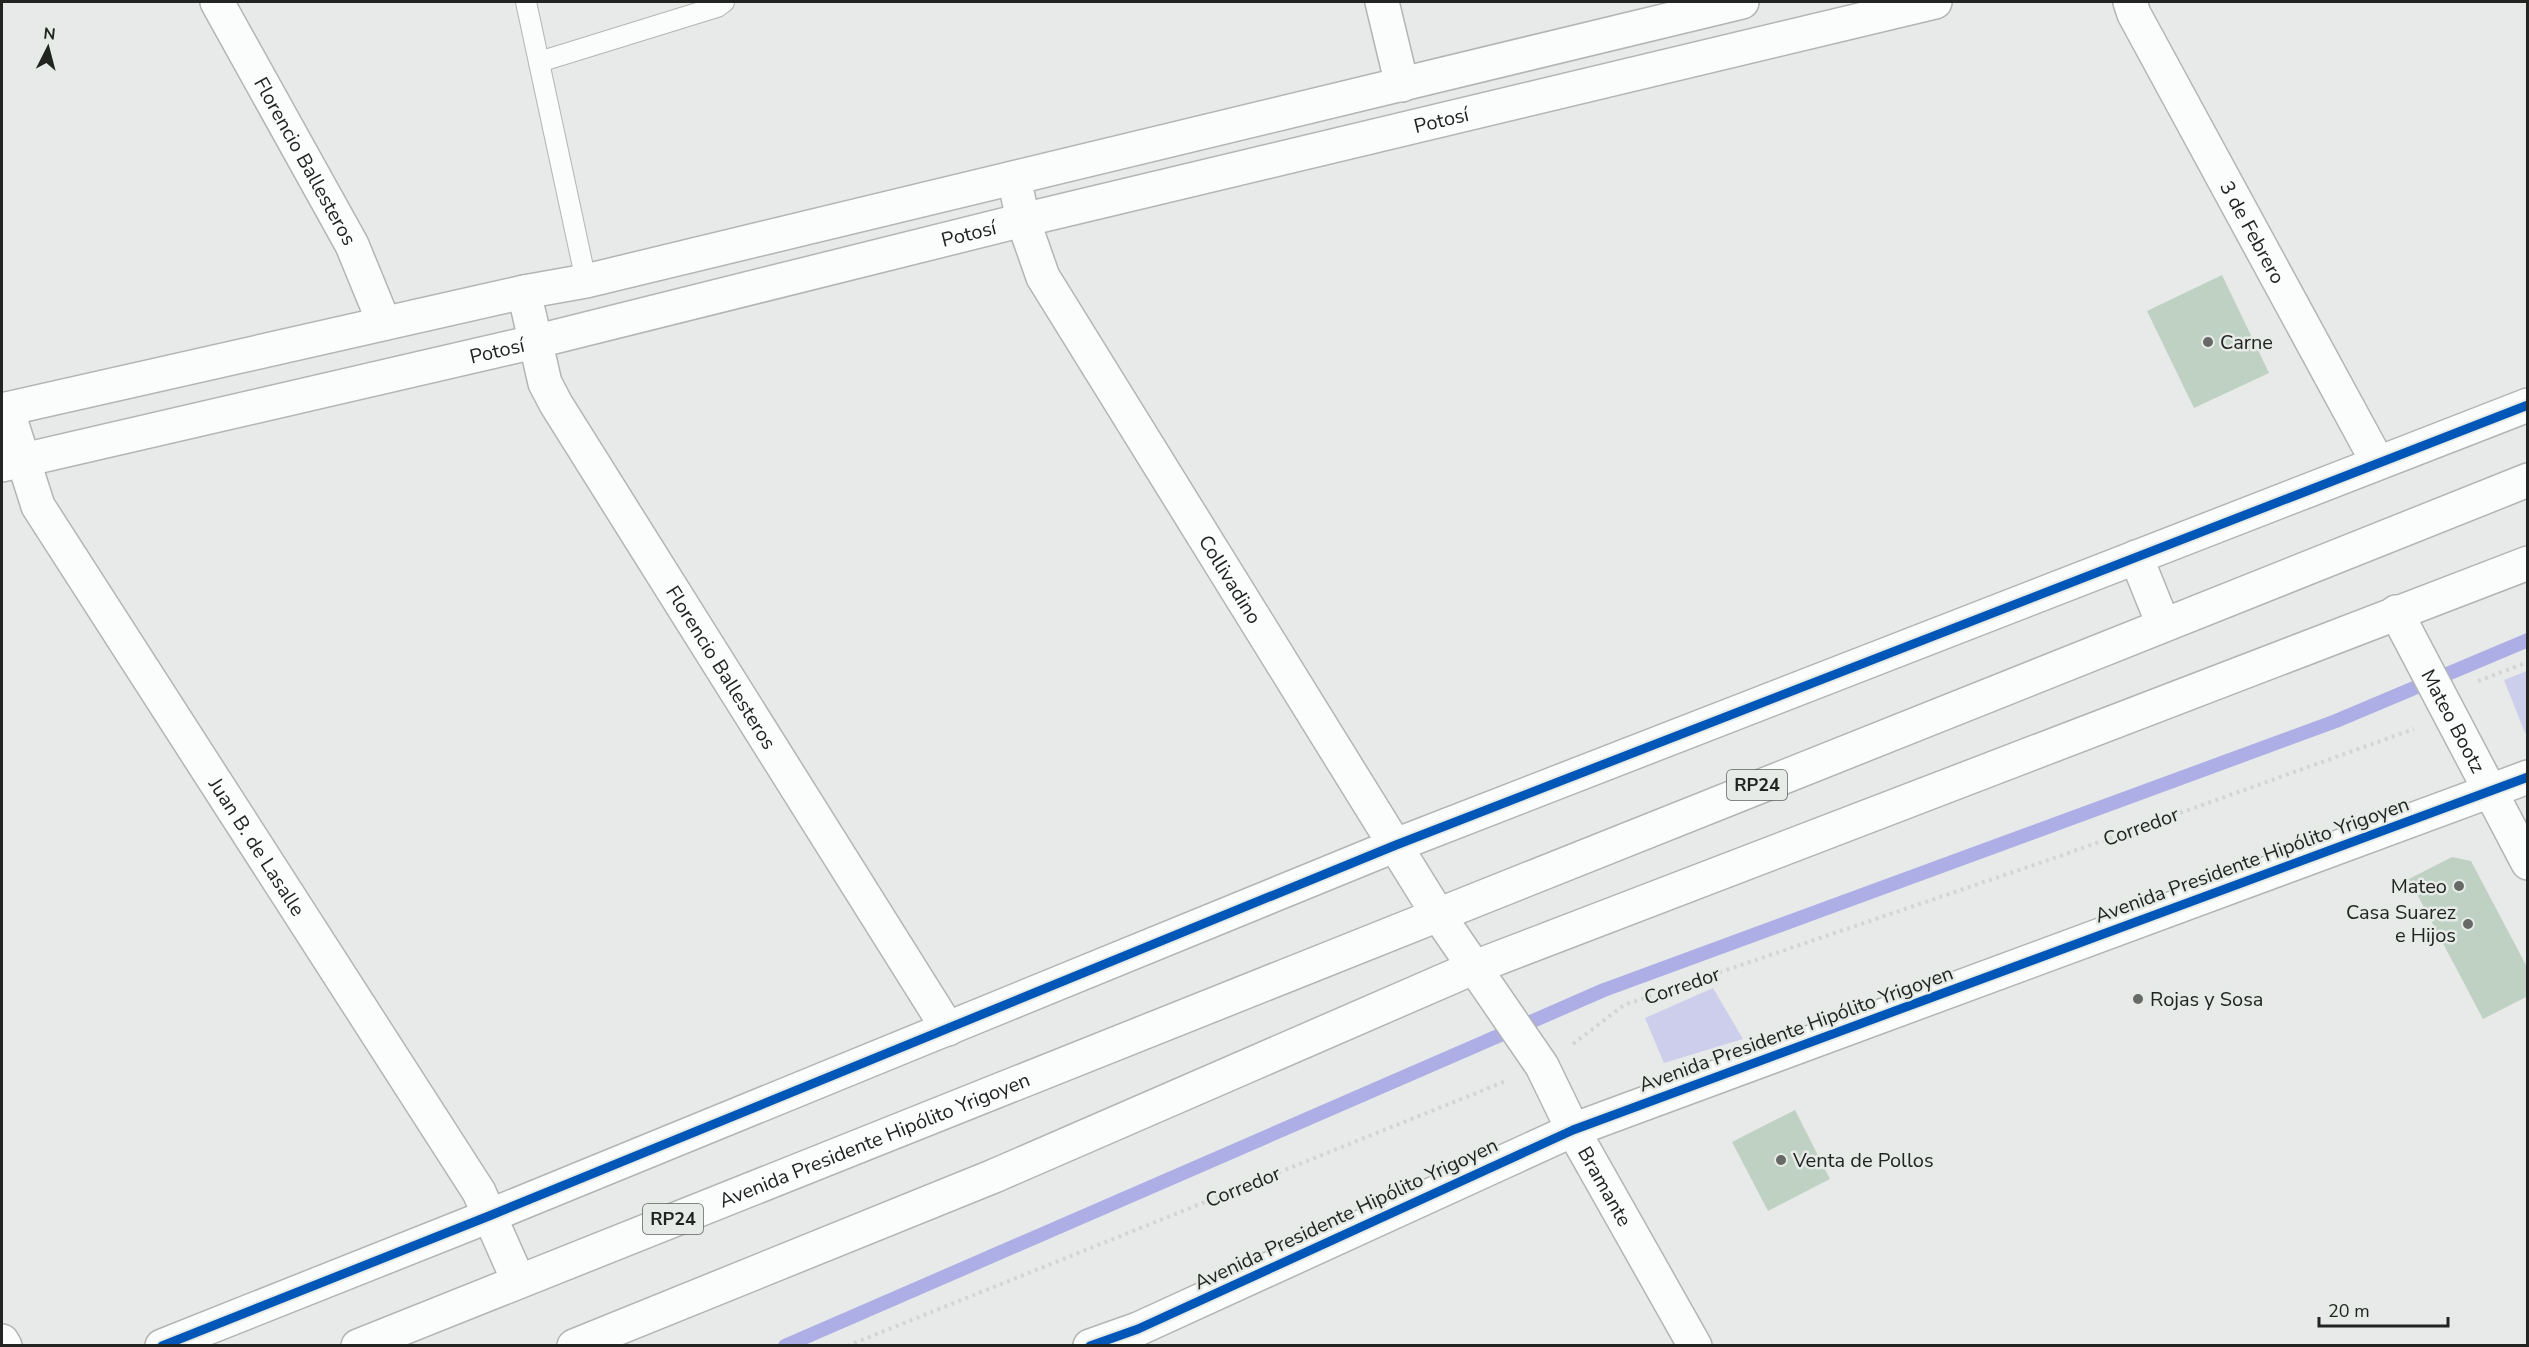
<svg xmlns="http://www.w3.org/2000/svg" width="2529" height="1347" font-family="'Nunito Sans',sans-serif">
  <rect width="100%" height="100%" fill="#e7eae8"/>
  <g fill="#cdceeb">
    <polygon points="2527,671 2528,732 2525,733 2504,680"/>
    <polygon points="1713,988 1743,1039 1664,1063 1645,1018"/>
  </g>
  <g fill="none" stroke-linecap="round" stroke-linejoin="round">
    <polyline stroke="#aeaee7" stroke-width="14" points="785,1346 1604,990 2336,721 2528,640"/>
  </g>
  <g fill="#bfd1c3">
    <polygon points="2222,275 2269,373 2194,408 2147,311"/>
    <polygon points="2452,857 2471,861 2528,969 2528,996 2483,1019 2409,879"/>
    <polygon points="1795,1110 1830,1179 1768,1211 1732,1142"/>
  </g>
  <g fill="none" stroke-linecap="round" stroke-linejoin="round">
    <g stroke="#b3b5b4" stroke-width="22">
      <g id="lane">
        <polyline points="526,2 586,281"/>
        <polyline points="539,62 717,7 724,2"/>
      </g>
    </g>
    <g stroke="#b3b5b4" stroke-width="36">
      <g id="street">
        <path id="s1" d="M217,2L352,245L384,323"/>
        <polyline points="1382,2 1402,85"/>
        <path id="s2" d="M2130,2L2134,14L2378,463"/>
        <path id="s3" d="M1014,178L1023,220L1043,277L1437,913L1542,1066L1573,1130L1695,1346"/>
        <path id="s4" d="M524,292L545,383L556,404L948,1029"/>
        <path id="s5" d="M7,409L38,506L479,1192L518,1280"/>
        <polyline points="2136,557 2163,624"/>
        <path id="s6" d="M2396,612L2528,863"/>
        <polyline points="2,1341 5,1346"/>
        <polyline points="162,1346 489,1216 1396,845 2528,405"/>
        <polyline points="1090,1346 1138,1329 1573,1130 2528,777"/>
      </g>
    </g>
    <g stroke="#b3b5b4" stroke-width="36">
      <g id="secondary">
        <polyline points="2,410 524,292 586,281 1742,2"/>
        <path id="s7" d="M2,465L534,342L1023,220L1935,2"/>
      </g>
    </g>
    <g stroke="#b3b5b4" stroke-width="36">
      <g id="primary">
        <path id="s8" d="M358,1346L2528,480"/>
        <polyline points="574,1346 994,1176 1475,967 2528,563"/>
      </g>
    </g>
    <g stroke="#d3d5d4" stroke-width="4" stroke-dasharray="3 4.5" stroke-linecap="butt">
      <polyline points="2478,681 2528,662"/>
      <polyline points="1573,1044 1624,1005 2063,855 2414,729"/>
      <polyline points="847,1346 1506,1081"/>
    </g>
    <use href="#lane" stroke="#fbfcfc" stroke-width="20"/>
    <use href="#street" stroke="#fbfcfc" stroke-width="33"/>
    <use href="#secondary" stroke="#fbfcfc" stroke-width="33"/>
    <use href="#primary" stroke="#fbfcfc" stroke-width="33"/>
    <g stroke="#e6ebe7" stroke-width="13">
      <g id="cycleway">
        <polyline points="162,1346 489,1216 1396,845 2528,405"/>
        <polyline points="1090,1346 1138,1329 1573,1130 2528,777"/>
      </g>
    </g>
    <use href="#cycleway" stroke="#0057b8" stroke-width="9"/>
  </g>
  <g fill="#676967" stroke="#e6ebe7" stroke-width="2">
    <circle cx="2208" cy="342" r="6"/>
    <circle cx="2459" cy="886" r="6"/>
    <circle cx="2468" cy="924" r="6"/>
    <circle cx="2138" cy="999" r="6"/>
    <circle cx="1781" cy="1160" r="6"/>
  </g>
  <g text-anchor="middle" dominant-baseline="central" stroke-width="5" stroke-linejoin="round" paint-order="stroke">
    <g fill="#e6ebe7" stroke="#5d605d" stroke-width="1.5">
      <rect x="1727" y="770" width="60" height="30" rx="4.5"/>
      <rect x="643" y="1204" width="60" height="30" rx="4.5"/>
    </g>
    <g font-size="18" font-weight="bold" fill="#222422">
      <text x="1757" y="785">RP24</text>
      <text x="673" y="1219">RP24</text>
    </g>
    <g font-size="20" fill="#222422" stroke="#e6ebe7">
      <text stroke="none"><textPath href="#s7" startOffset="1480">Potosí</textPath></text>
      <text stroke="none"><textPath href="#s1" startOffset="182">Florencio Ballesteros</textPath></text>
      <text stroke="none"><textPath href="#s7" startOffset="994">Potosí</textPath></text>
      <text stroke="none"><textPath href="#s2" startOffset="261">3 de Febrero</textPath></text>
      <text stroke="none"><textPath href="#s7" startOffset="508">Potosí</textPath></text>
      <text stroke="none"><textPath href="#s3" startOffset="459">Collivadino</textPath></text>
      <text stroke="none"><textPath href="#s4" startOffset="428">Florencio Ballesteros</textPath></text>
      <text stroke="none"><textPath href="#s6" startOffset="123">Mateo Bootz</textPath></text>
      <text transform="translate(2141 827) rotate(-20)">Corredor</text>
      <text stroke="none"><textPath href="#s5" startOffset="507">Juan B. de Lasalle</textPath></text>
      <text transform="translate(2252 860) rotate(-20)">Avenida Presidente Hipólito Yrigoyen</text>
      <text transform="translate(1682 986) rotate(-19)">Corredor</text>
      <text transform="translate(1796 1029) rotate(-20)">Avenida Presidente Hipólito Yrigoyen</text>
      <text stroke="none"><textPath href="#s8" startOffset="556">Avenida Presidente Hipólito Yrigoyen</textPath></text>
      <text stroke="none"><textPath href="#s3" startOffset="1173">Bramante</textPath></text>
      <text transform="translate(1243 1187) rotate(-22)">Corredor</text>
      <text transform="translate(1346 1214) rotate(-25)">Avenida Presidente Hipólito Yrigoyen</text>
    </g>
    <g font-size="20" fill="#222422" stroke="#e6ebe7" text-anchor="start">
      <text x="2220" y="342">Carne</text>
      <text x="2447" y="886" text-anchor="end">Mateo</text>
      <text x="2456" y="912" text-anchor="end">Casa Suarez<tspan x="2456" dy="23">e Hijos</tspan></text>
      <text x="2150" y="999">Rojas y Sosa</text>
      <text x="1793" y="1160">Venta de Pollos</text>
    </g>
  </g>
  <rect width="2529" height="1347" fill="none" stroke="#222422" stroke-width="6"/>
  <g transform="translate(48 48) rotate(6)" stroke="#e6ebe7" stroke-width="4.5" paint-order="stroke">
  <path d="M0-4.5L10 22L0 15L-10 22Z" fill="#222422"/>
  <text y="-9" font-size="16" font-weight="bold" text-anchor="middle" fill="#222422">N</text>
  </g>
  <path d="M2319 1317v9h129v-9" fill="none" stroke="#222422" stroke-width="3"/>
  <text x="2328" y="1317" font-size="18" fill="#222422" stroke="#e6ebe7" stroke-width="4.5" paint-order="stroke">20 m</text>
</svg>
